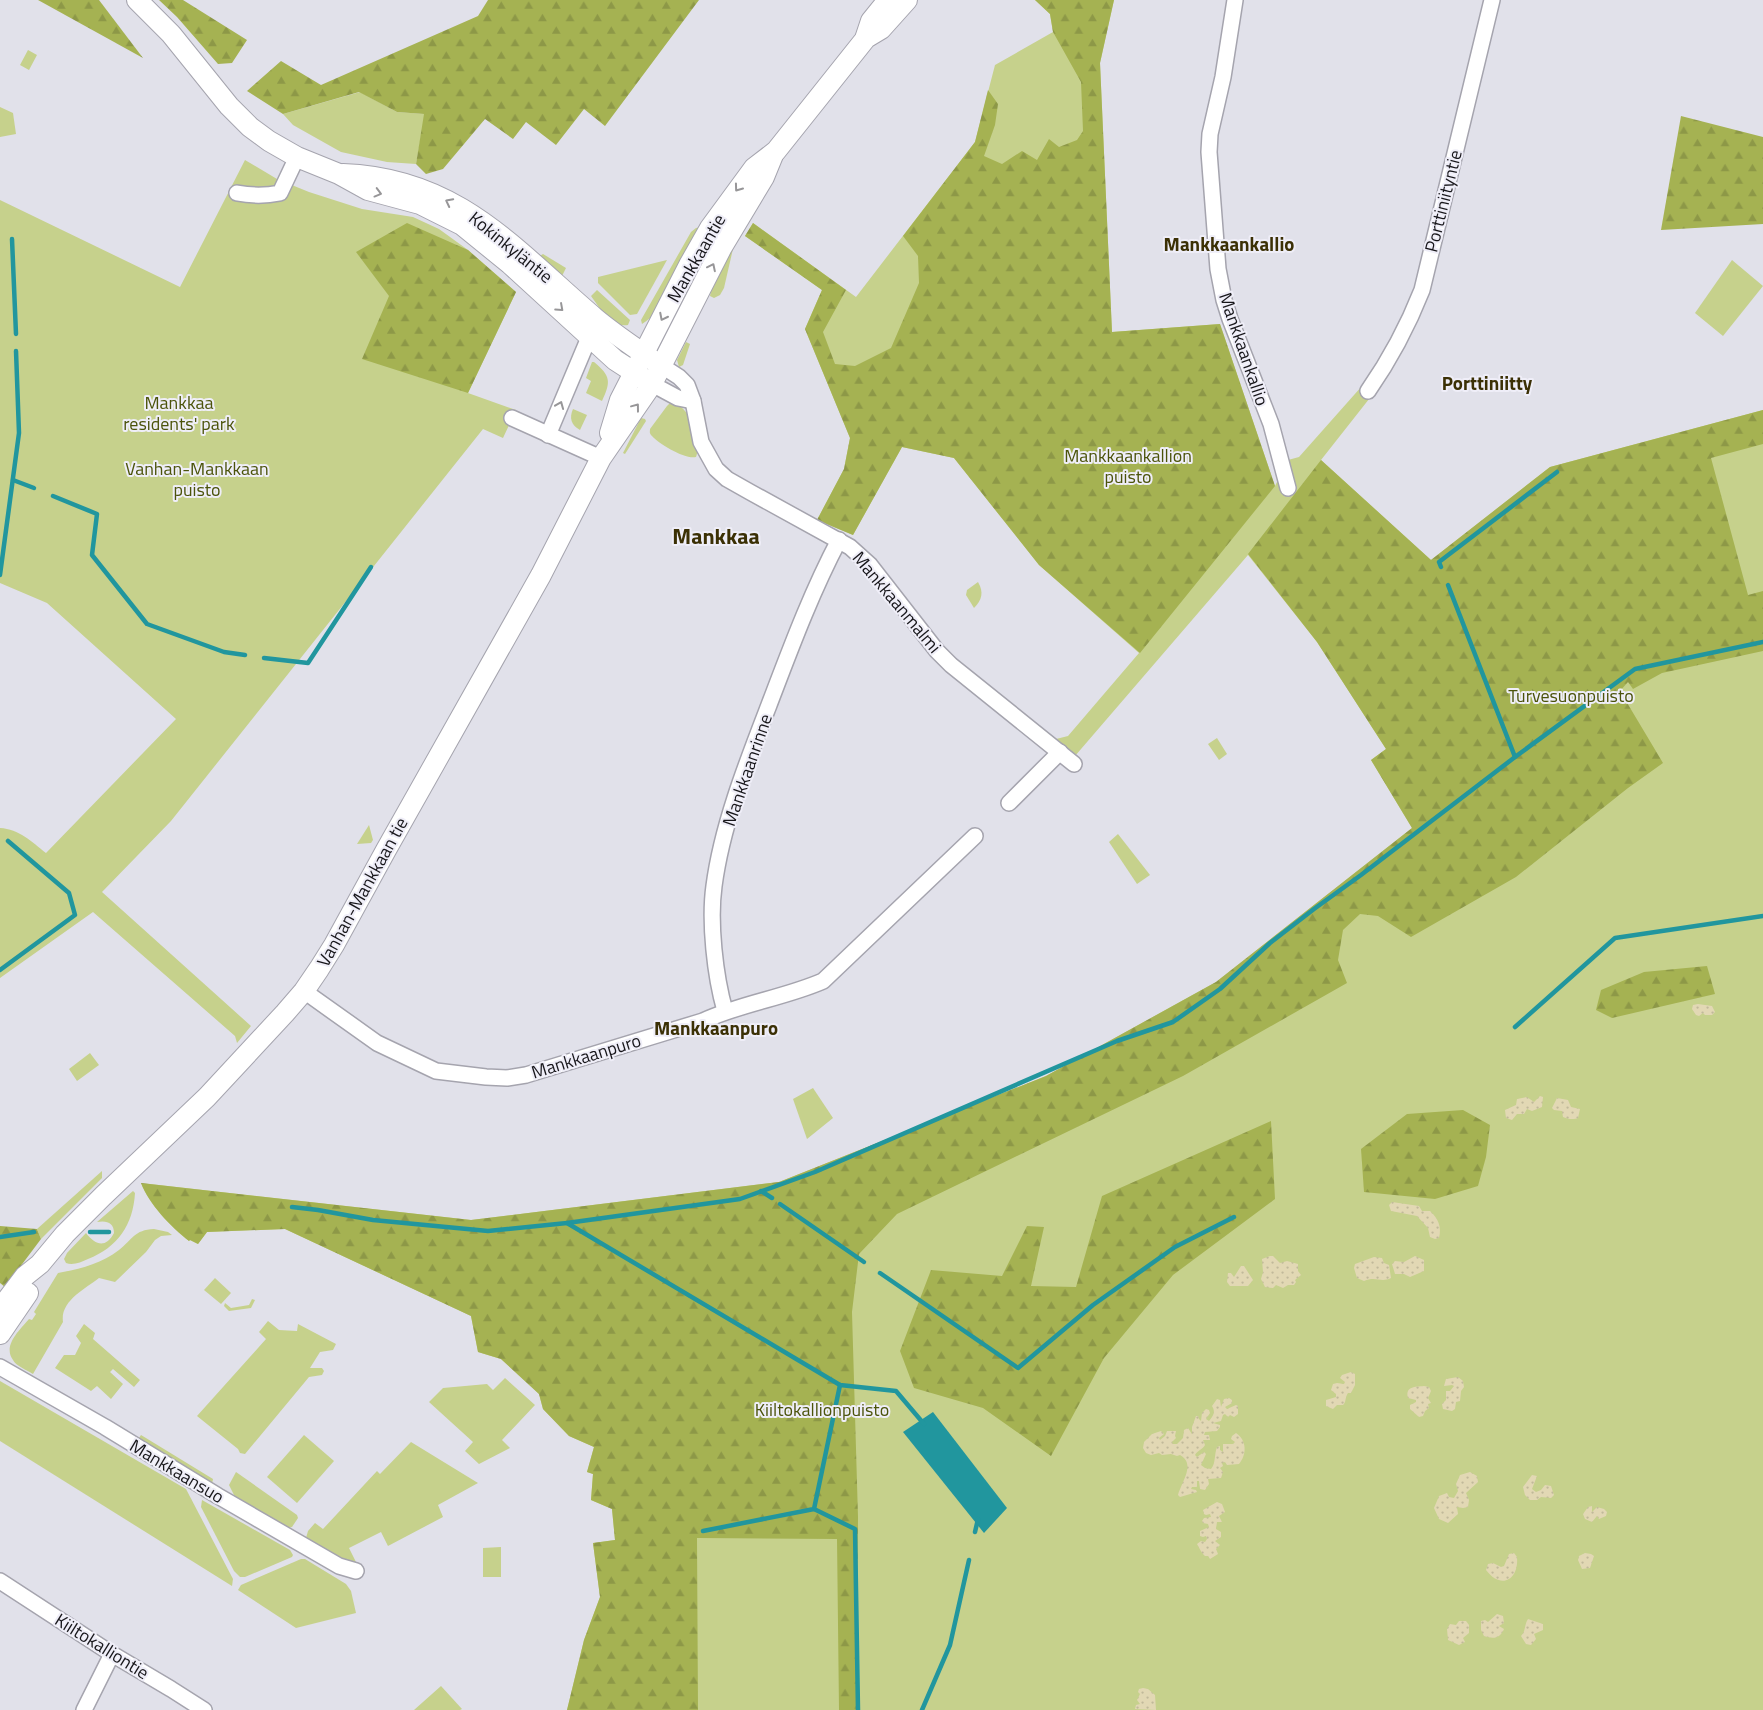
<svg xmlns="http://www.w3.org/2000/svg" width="1763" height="1710" font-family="'Titillium Web',sans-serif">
  <defs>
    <pattern id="forest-firs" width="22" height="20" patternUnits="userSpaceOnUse" patternTransform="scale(1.25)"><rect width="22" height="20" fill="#a5b252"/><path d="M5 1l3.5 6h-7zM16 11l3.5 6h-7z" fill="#8d9847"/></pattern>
    <pattern id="sand-dots" width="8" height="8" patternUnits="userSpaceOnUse" patternTransform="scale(1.25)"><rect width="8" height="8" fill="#e2d8b4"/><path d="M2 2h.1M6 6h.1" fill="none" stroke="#c1b99a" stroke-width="1.8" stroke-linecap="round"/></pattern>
  </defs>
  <rect width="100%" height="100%" fill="#e1e1ea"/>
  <g fill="#c6d18c">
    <path d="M1035,0H1114L1100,63L1112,332L1220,324L1275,486L1288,460L1299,457L1362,386L1373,394L1321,460L1431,560L1550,467L1763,410V1710H567L584,1640L600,1597L593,1543L615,1540L612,1509L591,1500L593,1474L587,1472L594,1447L569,1436L543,1409L539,1394L501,1359L478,1352L471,1316L285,1229L207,1232L198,1244L190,1240L189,1241C171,1227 149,1204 141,1183L471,1220L779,1182L1046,1076L1216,982L1412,828L1371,760L1386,749L1317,642L1248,555L1075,756L1056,739L1068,736L1139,653L1039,565L954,458L902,447L853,535L817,520L844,469L850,438L805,329L822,290L745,236L753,223L856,297L975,142L995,65L1053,32L1050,14Z"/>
    <polygon points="28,50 37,55 29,70 20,65"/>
    <polygon points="360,92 397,112 425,114 416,164 387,162 341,152 293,125 283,114"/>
    <polygon points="0,107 13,113 16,134 0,137"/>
    <path d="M245,160L277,179L309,192L362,209L413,217L439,229L468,250L516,292L468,393L516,410L503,438L483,429L171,821L102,892L251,1026L237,1043L235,1036L93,912L0,978V828C19,829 32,842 46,853L176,719L47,603L0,583V200L180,287Z"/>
    <path d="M701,227C687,258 673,305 642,324L641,320L691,232L696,228Z"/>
    <polygon points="735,240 724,288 720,295 714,298 710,296 713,279"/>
    <polygon points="543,254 566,268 562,276 538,257"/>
    <polygon points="667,260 637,314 630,315 598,283 598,277"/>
    <polygon points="1732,260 1763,286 1723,336 1695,313"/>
    <path d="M597,290L630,320L628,325C610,328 600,308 591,296Z"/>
    <polygon points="686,342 690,344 683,365 679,367 677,360"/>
    <path d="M592,362H594C611,376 611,382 602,401L586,393L591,381L586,378Z"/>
    <path d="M671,402C677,404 681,406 685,411C692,418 701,448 696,457C686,460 659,444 652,436C649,433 650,432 650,429L667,406Z"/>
    <path d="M573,409L587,415L580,430C571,425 569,418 573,409Z"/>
    <polygon points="641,418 645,419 646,421 625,454 623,453"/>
    <path d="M978,582C984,592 982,600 974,608L966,595L967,590Z"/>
    <polygon points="1217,738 1227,754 1219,760 1208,744"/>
    <polygon points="369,825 373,840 371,843 357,844"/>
    <polygon points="1118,834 1150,875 1137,884 1109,842"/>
    <polygon points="90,1053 99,1065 77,1081 69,1069"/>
    <polygon points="813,1088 833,1118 807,1139 793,1099"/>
    <polygon points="102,1171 102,1178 41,1239 37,1229"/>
    <path d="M133,1191L135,1193C133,1225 118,1247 88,1259C81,1262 73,1266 66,1263L64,1259L67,1253L86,1233C96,1246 106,1248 114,1233C114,1223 107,1220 97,1222Z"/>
    <path d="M154,1229L168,1232L172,1235L161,1236L155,1240L146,1252L115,1282L99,1278C85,1289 60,1301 63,1322L33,1374C27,1370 16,1366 13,1360C2,1345 21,1329 29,1319L32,1320L36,1314L34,1312L58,1273C80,1269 101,1264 119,1250C133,1239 134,1230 154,1229Z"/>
    <polygon points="215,1278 231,1293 221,1304 204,1290"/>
    <polygon points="252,1299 255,1300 251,1308 229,1311 224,1306 225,1303 231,1308 249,1305"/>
    <polygon points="268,1321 279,1330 297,1331 298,1324 336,1344 333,1350 320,1352 310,1368 322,1368 324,1371 322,1375 309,1377 245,1454 240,1453 238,1449 197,1416 266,1339 259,1332"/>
    <polygon points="84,1324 95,1333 93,1339 140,1380 134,1387 113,1369 110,1372 123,1384 111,1399 97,1386 91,1391 55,1368 64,1355 75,1355 81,1343 76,1336"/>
    <polygon points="505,1378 535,1405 502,1440 510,1448 479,1464 465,1451 473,1442 429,1402 443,1388 487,1384 493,1390"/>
    <polygon points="0,1381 186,1489 233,1579 232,1586 0,1441"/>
    <polygon points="141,1435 213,1479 212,1484 137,1441"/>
    <polygon points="304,1435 334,1461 297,1503 267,1477"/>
    <polygon points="411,1442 478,1483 438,1505 443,1517 388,1546 381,1532 349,1548 356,1562 344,1561 306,1538 308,1531 315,1523 323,1529 377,1471 380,1474"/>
    <polygon points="236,1472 297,1515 298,1518 292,1527 288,1528 235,1497 229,1485"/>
    <polygon points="202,1500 290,1550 293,1555 292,1557 245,1577 240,1577 234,1571 201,1507"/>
    <polygon points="501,1547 501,1577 483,1577 483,1548"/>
    <polygon points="301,1559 305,1559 346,1584 351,1591 356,1613 296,1628 238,1590 241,1585"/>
    <polygon points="441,1686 462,1709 460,1710 414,1710"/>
  </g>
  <g fill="url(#forest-firs)">
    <polygon points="38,0 99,0 143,58"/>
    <polygon points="159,0 183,0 247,40 232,63 218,64 177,17"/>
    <polygon points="488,0 699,0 605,126 584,109 556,145 526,122 513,139 485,119 443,169 426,174 416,164 424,114 397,112 359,92 283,114 247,91 281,61 321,85 478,16"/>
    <polygon points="1035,0 1114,0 1100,63 1112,332 1220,324 1275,486 1140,653 1039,565 954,458 902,447 853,535 817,520 844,469 850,438 805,329 822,290 745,236 753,223 846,290 823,332 835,364 855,366 891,348 919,283 918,256 903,236 975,142 988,90 998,104 995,125 984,156 1002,164 1022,151 1037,160 1049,139 1059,147 1077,140 1083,131 1081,82 1053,32 1050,14"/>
    <polygon points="1681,116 1763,137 1763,224 1661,230"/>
    <polygon points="407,223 468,250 516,292 468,393 362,359 389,296 356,252"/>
    <path d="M1763,410V444L1711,458L1748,595L1763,591V651L1662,673L1633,689L1628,682L1620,691L1663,763L1628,788L1516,877L1411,937L1378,916L1360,914L1343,930L1338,960L1347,983L1183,1076L897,1214L859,1254L852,1312L858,1517L857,1710H839L837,1539L697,1538L698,1710H567L584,1640L600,1597L593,1543L615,1540L612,1509L591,1500L593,1474L587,1472L594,1447L569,1436L543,1409L539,1394L501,1359L478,1352L471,1316L285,1229L207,1232L198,1244L190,1240L189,1241C171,1227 149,1204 141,1183L471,1220L779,1182L1046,1076L1216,982L1412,828L1371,760L1386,749L1317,642L1248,554L1321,460L1431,560L1550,467Z"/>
    <polygon points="1707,966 1715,994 1612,1018 1596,1010 1601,990 1644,972"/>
    <polygon points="1463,1110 1490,1125 1486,1157 1478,1186 1435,1199 1364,1192 1361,1149 1407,1114"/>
    <polygon points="1271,1121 1275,1199 1173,1275 1104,1358 1051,1456 983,1408 914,1388 900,1351 931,1270 1002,1276 1027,1226 1044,1227 1031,1286 1076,1287 1102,1196"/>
    <polygon points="0,1226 37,1229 41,1239 5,1287 0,1283"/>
  </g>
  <g fill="url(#sand-dots)">
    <polygon points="1698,1004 1712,1006 1715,1012 1712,1015 1705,1015 1703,1013 1699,1016 1696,1015 1692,1009 1693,1005"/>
    <polygon points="1540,1096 1543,1097 1542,1107 1532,1111 1527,1109 1524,1114 1517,1114 1512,1120 1506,1118 1505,1110 1516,1105 1517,1099 1527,1097 1534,1102"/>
    <path d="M1557,1098L1568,1100L1571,1107L1580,1109L1578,1118C1574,1120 1567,1119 1563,1117L1562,1111L1554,1110L1552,1108Z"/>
    <path d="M1392,1202L1419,1206L1422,1211H1430C1438,1218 1442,1227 1439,1238L1435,1239L1430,1237L1428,1228L1417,1216L1391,1211L1389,1205Z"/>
    <polygon points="1270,1256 1273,1256 1280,1263 1287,1261 1298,1264 1298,1271 1301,1275 1295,1280 1296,1282 1294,1285 1288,1285 1283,1288 1276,1285 1273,1288 1265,1287 1261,1279 1263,1272 1262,1259"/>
    <polygon points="1415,1256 1424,1260 1424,1271 1410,1277 1404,1274 1395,1274 1392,1264 1395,1261 1404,1262"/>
    <path d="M1374,1257L1382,1258L1384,1263L1389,1265L1391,1278C1381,1283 1376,1276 1364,1281L1357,1278L1354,1268L1355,1264Z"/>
    <polygon points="1241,1266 1244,1266 1253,1280 1248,1286 1230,1286 1227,1282 1228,1273 1231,1273 1234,1277"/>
    <path d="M1351,1372L1355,1374V1385L1351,1393H1348C1345,1397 1346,1403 1343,1405H1337L1333,1409L1326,1406V1400L1336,1397V1394L1331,1390L1333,1384L1337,1383L1344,1384L1345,1382L1340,1378L1342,1375Z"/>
    <polygon points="1458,1377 1463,1381 1464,1387 1461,1391 1460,1401 1456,1402 1455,1409 1452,1411 1443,1409 1442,1404 1446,1400 1446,1391 1450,1391 1454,1386 1452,1385 1444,1386 1446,1379"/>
    <path d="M1424,1386L1429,1387L1431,1391L1428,1398L1431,1403L1428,1404L1429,1408L1425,1411L1423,1416L1419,1417L1410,1409V1405L1416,1402V1400L1408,1398C1405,1386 1415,1387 1424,1386Z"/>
    <path d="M1229,1398L1232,1400V1403L1225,1407L1227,1409L1236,1405L1238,1406V1414L1234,1417L1230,1415L1228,1417L1225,1414L1223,1415L1221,1421L1213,1423L1220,1425V1427L1217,1431L1205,1432L1204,1435H1209L1210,1440H1203L1205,1445C1202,1450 1198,1450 1195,1455L1197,1457L1204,1452L1206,1454L1201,1465L1205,1468L1211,1469C1216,1463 1214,1455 1217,1447L1220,1446V1450L1223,1452V1444H1233L1235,1442L1231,1439L1232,1436L1236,1433C1247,1440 1247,1455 1239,1464L1227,1465L1225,1462L1222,1463L1223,1466L1220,1468L1223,1472L1221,1478L1208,1479L1209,1484L1205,1490L1200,1489L1199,1481H1197V1487H1192L1191,1489L1196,1490L1197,1492L1180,1497L1178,1495C1182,1481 1196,1464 1180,1455L1177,1456L1171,1454L1162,1455L1159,1453L1151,1455L1146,1453L1143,1448L1144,1442L1152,1434L1161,1431L1164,1434L1159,1438L1160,1440L1165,1436L1167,1431H1176L1175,1436L1176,1438L1172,1442L1173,1444H1177L1183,1438L1184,1430L1188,1428L1192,1434V1427L1196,1416H1198L1199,1419L1201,1421L1202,1413L1206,1409L1209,1410L1210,1413L1206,1419L1209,1421C1213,1416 1216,1412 1212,1406L1217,1399L1220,1400L1221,1407L1224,1399Z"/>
    <polygon points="1470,1472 1477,1476 1478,1482 1466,1493 1469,1500 1468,1507 1463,1508 1457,1507 1458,1514 1448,1523 1439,1519 1434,1508 1439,1496 1447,1493 1449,1497 1454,1498 1458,1491 1456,1484 1460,1475"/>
    <polygon points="1532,1475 1537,1476 1532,1489 1536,1492 1541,1490 1545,1485 1551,1486 1554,1495 1551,1498 1541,1497 1537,1500 1530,1500 1525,1495 1523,1487"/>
    <polygon points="1217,1502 1222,1504 1225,1512 1219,1516 1222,1522 1217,1522 1216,1529 1221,1532 1221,1537 1215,1541 1220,1545 1216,1549 1218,1554 1210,1559 1208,1556 1205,1556 1202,1553 1197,1544 1201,1541 1205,1542 1207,1539 1206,1536 1203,1537 1200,1536 1200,1531 1209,1527 1208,1524 1203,1523 1202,1521 1204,1518 1211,1517 1210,1514 1206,1515 1204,1514 1203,1510"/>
    <polygon points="1592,1506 1592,1512 1597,1507 1604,1509 1607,1512 1606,1516 1599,1519 1597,1516 1592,1522 1585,1519 1583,1514 1588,1507"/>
    <path d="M1514,1553L1517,1557C1519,1580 1501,1590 1486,1570L1488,1564L1493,1563L1501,1567L1504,1566L1509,1554Z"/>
    <polygon points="1585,1553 1591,1554 1594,1556 1590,1568 1582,1569 1578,1560 1579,1556"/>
    <path d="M1497,1614L1503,1616L1504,1623L1499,1626L1504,1629C1500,1639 1493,1639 1484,1636L1481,1630V1621L1485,1620L1488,1622Z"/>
    <path d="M1528,1619L1543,1624V1630L1534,1634L1536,1639L1531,1645L1526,1644L1521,1636C1526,1631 1524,1625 1528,1619Z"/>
    <polygon points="1459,1621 1466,1621 1469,1625 1469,1633 1463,1638 1465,1642 1459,1645 1448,1640 1447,1629 1450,1624 1456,1625"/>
    <polygon points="1143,1688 1148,1689 1155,1695 1156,1710 1135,1709 1136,1705 1140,1704 1137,1700 1140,1694 1138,1692 1139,1689"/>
  </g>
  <polygon fill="#21969e" points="933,1412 1007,1508 984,1533 903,1432"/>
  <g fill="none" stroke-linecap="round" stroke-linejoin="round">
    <g stroke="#21969e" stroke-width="4.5">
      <polyline points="12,239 16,334"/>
      <polyline points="13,480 34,488"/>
      <polyline points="53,496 97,514 92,555 147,624 224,652 245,655"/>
      <polyline points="1441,567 1439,562 1557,472"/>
      <polyline points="0,575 19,433 16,351"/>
      <polyline points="1448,585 1515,757"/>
      <polyline points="264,658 308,663 371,567"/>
      <polyline points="0,970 75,915 69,893 8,841"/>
      <polyline points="1515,1027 1615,938 1763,916"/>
      <polyline points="761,1191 772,1198"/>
      <polyline points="780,1204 864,1262"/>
      <polyline points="292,1207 318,1210 373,1220 488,1231 567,1223 740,1199 815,1172 1117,1041 1173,1022 1220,989 1270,943 1314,909 1361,875 1515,757 1635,669 1763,642"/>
      <polyline points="567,1223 840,1385 896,1391 924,1424"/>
      <polyline points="90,1232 109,1232"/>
      <polyline points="0,1237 34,1232"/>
      <polyline points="880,1273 1018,1368 1093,1305 1175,1247 1234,1217"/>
      <polyline points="814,1509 855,1529 858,1710"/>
      <polyline points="703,1531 814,1509 840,1385"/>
      <polyline points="975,1532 978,1519"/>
      <polyline points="922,1710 950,1645 969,1560"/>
    </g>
    <g stroke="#a5a4ae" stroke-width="18">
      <g id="street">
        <polyline points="1235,0 1223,77 1210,134 1209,152 1218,269 1224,300 1230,319 1271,424 1288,488"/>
        <path d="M237,193C252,196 265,196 280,193L297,157"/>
        <polyline points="662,366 679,377 687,385 693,401 701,442 716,469 727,479 750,492 850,547 870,565 937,651 951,665 1074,764"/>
        <polyline points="652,384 678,398 693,401"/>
        <path d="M1368,391C1391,358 1407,328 1422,290L1492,0"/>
        <polyline points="512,418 601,458"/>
        <polyline points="548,435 593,328"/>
        <polyline points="1009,803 1060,752"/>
        <path d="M304,991L377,1043L436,1071L486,1077L507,1078L526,1075L703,1021C742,1003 784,998 823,981L975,836"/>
        <path d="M725,1011C715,976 709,922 714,886C722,825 747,762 769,705C790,650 811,593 839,540"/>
        <polyline points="0,1367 105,1427 218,1496 339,1566 356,1571"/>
        <polyline points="0,1581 112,1654 171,1689 204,1710"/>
        <polyline points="84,1710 112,1654"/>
      </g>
    </g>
    <g stroke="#a5a4ae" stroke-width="22">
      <g id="secondary">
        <polyline points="137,0 171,34 229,106 250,127 269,141 297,157 339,174 368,190 420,204 462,225 510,264 615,360 652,384"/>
        <polyline points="866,36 871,21 888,0"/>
        <path d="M343,174C458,178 514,249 595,318C614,334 634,347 654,361"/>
        <polyline points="610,433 620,400 689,265 710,228 754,168 776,151 866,38 881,29 907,0"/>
        <polyline points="0,1309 25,1276 40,1264 65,1234 103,1196 207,1097 285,1013 304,991 319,969 334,945 386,850 541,575 601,458 652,384 722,247 764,177 773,155"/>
        <polyline points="0,1334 28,1293"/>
      </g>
    </g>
    <use href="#street" stroke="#fff" stroke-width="15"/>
    <use href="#secondary" stroke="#fff" stroke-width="20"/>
  </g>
  <defs><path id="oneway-chevron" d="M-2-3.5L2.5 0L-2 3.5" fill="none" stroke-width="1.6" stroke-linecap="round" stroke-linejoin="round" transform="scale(1.25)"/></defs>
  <g stroke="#979698">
    <use href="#oneway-chevron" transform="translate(738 188) rotate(126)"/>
    <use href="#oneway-chevron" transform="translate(378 193) rotate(15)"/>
    <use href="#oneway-chevron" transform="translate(449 202) rotate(-153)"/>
    <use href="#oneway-chevron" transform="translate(712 267) rotate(-64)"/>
    <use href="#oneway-chevron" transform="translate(560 308) rotate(42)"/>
    <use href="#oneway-chevron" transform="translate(663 317) rotate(117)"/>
    <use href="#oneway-chevron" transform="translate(560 405) rotate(-68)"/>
    <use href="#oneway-chevron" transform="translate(636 407) rotate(-53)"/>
  </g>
  <g text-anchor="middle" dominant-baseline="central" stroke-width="4" stroke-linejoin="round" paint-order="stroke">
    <g font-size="18" fill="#17161a" stroke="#efeef8">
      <text transform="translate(1443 201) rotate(-76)">Porttiniityntie</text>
      <text transform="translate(511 247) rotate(39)">Kokinkyläntie</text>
      <text transform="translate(696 258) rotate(-60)">Mankkaantie</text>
      <text transform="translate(1244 349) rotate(71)">Mankkaankallio</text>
      <text transform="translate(897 602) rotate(50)">Mankkaanmalmi</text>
      <text transform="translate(747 770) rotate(-71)">Mankkaanrinne</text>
      <text transform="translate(362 892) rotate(-61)">Vanhan-Mankkaan tie</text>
      <text transform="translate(586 1056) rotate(-17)">Mankkaanpuro</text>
      <text transform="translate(177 1471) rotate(31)">Mankkaansuo</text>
      <text transform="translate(102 1646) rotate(32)">Kiiltokalliontie</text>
    </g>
    <g font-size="18" fill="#4b530a" stroke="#efeef8">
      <text x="179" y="402">Mankkaa<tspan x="179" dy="21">residents' park</tspan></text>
      <text x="1128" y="455">Mankkaankallion<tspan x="1128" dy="21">puisto</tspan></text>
      <text x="197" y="468">Vanhan-Mankkaan<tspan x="197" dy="21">puisto</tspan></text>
      <text x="1571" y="695">Turvesuonpuisto</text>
      <text x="822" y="1409">Kiiltokallionpuisto</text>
    </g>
    <g font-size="19" font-weight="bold" fill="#3b3005" stroke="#efeef8">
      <text x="1229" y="243">Mankkaankallio</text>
      <text x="1487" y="382">Porttiniitty</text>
      <text x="716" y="1027">Mankkaanpuro</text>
    </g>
    <g font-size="22" font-weight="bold" fill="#3b3005" stroke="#efeef8">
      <text x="716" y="536">Mankkaa</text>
    </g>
  </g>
</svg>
